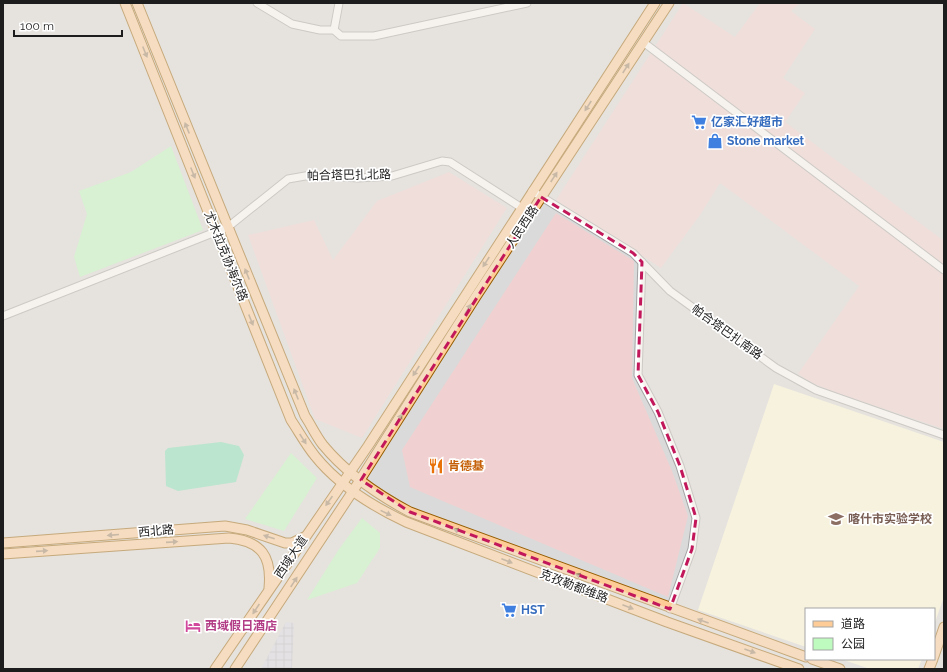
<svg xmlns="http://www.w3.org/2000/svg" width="947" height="672" font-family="Raleway,'Noto Sans SC',sans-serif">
  <defs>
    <pattern id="plaza-grid" width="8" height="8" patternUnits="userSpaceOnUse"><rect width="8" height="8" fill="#d6d7e4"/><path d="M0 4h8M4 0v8" fill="none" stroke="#b7b8c3"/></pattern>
  </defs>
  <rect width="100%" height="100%" fill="#eeeae2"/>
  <path fill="#dbdada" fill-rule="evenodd" d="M3,3H944V669H3ZM806,609H934V659H806Z"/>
  <g fill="#f0d0d0">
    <polygon points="683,3 735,37 760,3 800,3 791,11 815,29 783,78 805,93 785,122 944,241 944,429 837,393 812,383 798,374 859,286 720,183 700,215 661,268 556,200"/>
    <polygon points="449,172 507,208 362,438 315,419 248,235 314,220 333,260 377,201"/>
    <polygon points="556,213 634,261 632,378 672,471 688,516 668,597 410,487 402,450"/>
  </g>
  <g fill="#fffdda">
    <polygon points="774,384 944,442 944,597 934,625 934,609 806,609 806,647 698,610"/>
    <polygon points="841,659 922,659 918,669 870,669"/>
  </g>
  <g fill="#bdfbbf">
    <polygon points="171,146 203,230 80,277 74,257 87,214 79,191 131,172"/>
    <polygon points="291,453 317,478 284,531 245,519"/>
    <polygon points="362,518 380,533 380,548 357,583 307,600 339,549"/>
  </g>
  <polygon fill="#7de0b5" points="221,442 239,446 244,455 236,482 178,491 166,486 165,451 168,448"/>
  <polygon fill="url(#plaza-grid)" points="286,622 294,623 292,669 261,669"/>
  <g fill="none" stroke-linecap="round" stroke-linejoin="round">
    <g stroke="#a4a4a4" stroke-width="9">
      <g id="minor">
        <polyline points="257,3 292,24 320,30 334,30 341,36 374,36 527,3"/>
        <polyline points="334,30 339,3"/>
        <polyline points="643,42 944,270"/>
        <polyline points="532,191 633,253 670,291 776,368 816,390 944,435"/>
        <polyline points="642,262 638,375 658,412 680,466 696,518 692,549 670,609"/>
        <polyline points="3,316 228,227 288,179 311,175 358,178 392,176 442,161 450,162 525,210"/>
      </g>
    </g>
    <g stroke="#955d00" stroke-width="11">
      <g id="major">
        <path d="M125,3L291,420C299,432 306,445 315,456C339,486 372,506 406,522L667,622L799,669"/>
        <path d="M137,3L305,416C311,425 316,436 323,445C346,473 378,495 410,512L806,657"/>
        <polyline points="3,543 225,526 247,530 285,543 292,543 304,537"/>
        <path d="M3,554L229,538C262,541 272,557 269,588"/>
        <polyline points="934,656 944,627"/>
        <polyline points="812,659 840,669"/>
        <polyline points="215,669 368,446 655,3"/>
        <polyline points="235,669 353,491 475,298 669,3"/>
        <polyline points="929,669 933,659"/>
      </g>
    </g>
    <use href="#minor" stroke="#fff" stroke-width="7"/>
    <use href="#major" stroke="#fecd97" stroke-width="9"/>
  </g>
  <defs><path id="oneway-solid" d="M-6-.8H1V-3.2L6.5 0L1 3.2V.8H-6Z"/></defs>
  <g fill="#997e60">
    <use href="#oneway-solid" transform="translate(145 52) rotate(68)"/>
    <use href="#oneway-solid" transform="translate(626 68) rotate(-57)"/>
    <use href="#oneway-solid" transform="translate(588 106) rotate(123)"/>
    <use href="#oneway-solid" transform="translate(187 128) rotate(-112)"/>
    <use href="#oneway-solid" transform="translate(193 173) rotate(68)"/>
    <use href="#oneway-solid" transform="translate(554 177) rotate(-57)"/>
    <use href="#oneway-solid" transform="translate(486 262) rotate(123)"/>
    <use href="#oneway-solid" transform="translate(247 274) rotate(-112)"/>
    <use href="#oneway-solid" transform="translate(468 309) rotate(-58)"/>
    <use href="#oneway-solid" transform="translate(251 320) rotate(68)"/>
    <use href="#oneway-solid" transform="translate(416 371) rotate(123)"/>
    <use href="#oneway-solid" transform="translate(296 394) rotate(-112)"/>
    <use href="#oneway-solid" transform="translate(399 419) rotate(-58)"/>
    <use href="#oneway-solid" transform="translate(303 439) rotate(57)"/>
    <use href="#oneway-solid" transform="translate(329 501) rotate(125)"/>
    <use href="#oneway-solid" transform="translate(386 513) rotate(26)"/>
    <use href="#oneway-solid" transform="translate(459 531) rotate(-160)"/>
    <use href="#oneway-solid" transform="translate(113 535) rotate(175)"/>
    <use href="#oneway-solid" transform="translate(269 537) rotate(-162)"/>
    <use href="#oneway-solid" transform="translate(172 542) rotate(-4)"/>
    <use href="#oneway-solid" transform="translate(42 551) rotate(-4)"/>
    <use href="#oneway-solid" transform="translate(507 561) rotate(21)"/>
    <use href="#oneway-solid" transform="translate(581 576) rotate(-160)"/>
    <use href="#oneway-solid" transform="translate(294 582) rotate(-57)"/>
    <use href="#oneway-solid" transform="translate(628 607) rotate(21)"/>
    <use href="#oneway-solid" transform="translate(256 609) rotate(124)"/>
    <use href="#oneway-solid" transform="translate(703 621) rotate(-160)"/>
    <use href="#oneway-solid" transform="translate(750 651) rotate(20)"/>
  </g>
  <path d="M0 0H947V672H0ZM541,197L633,253L642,262L638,375L658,412L680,466L696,518L692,549L670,609L410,512L361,480Z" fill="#eeeae2" fill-opacity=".55" fill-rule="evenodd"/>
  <path fill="none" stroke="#c2185b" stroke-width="3" stroke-dasharray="8 5" stroke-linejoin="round" d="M541,197L633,253L642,262L638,375L658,412L680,466L696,518L692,549L670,609L410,512L361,480Z"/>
  <defs>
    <g id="supermarket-bare" transform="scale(1.2)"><path d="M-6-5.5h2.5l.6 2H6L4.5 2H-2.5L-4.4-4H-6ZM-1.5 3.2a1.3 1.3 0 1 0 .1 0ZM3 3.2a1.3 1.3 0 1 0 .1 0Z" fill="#3f7fe0" stroke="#fff" stroke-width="2.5" paint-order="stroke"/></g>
    <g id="shop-bare" transform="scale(1.2)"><path d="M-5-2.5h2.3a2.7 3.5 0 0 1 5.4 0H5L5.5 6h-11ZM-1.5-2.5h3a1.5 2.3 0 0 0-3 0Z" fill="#3f7fe0" stroke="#fff" stroke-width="2.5" paint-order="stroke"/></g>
    <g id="restaurant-bare" transform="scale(1.2)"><path d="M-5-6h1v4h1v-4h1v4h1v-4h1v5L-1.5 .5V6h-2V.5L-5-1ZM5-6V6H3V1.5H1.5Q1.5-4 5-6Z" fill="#e8710a" stroke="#fff" stroke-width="2.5" paint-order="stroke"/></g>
    <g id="school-bare" transform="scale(1.2)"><path d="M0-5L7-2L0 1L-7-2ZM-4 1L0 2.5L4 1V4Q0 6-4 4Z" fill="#8d6e63" stroke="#fff" stroke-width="2.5" paint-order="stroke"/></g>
    <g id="hotel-bare" transform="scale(1.2)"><path d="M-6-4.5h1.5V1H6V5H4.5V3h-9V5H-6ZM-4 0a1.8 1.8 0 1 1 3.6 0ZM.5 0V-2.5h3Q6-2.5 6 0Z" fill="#d1479c" stroke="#fff" stroke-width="2.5" paint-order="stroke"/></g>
  </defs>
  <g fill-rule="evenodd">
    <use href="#supermarket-bare" x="699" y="122"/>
    <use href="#shop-bare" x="715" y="141"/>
    <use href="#restaurant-bare" x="436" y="466"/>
    <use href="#school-bare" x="836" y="519"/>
    <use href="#supermarket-bare" x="509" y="610"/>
    <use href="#hotel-bare" x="193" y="626"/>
  </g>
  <g text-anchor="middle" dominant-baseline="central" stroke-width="3.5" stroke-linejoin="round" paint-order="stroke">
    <g font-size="12" font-weight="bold" fill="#366cbe" stroke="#fff" text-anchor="start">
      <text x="711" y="122">亿家汇好超市</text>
      <text x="727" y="141">Stone market</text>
      <text x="521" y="610">HST</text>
    </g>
    <g font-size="12" fill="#1d1d1d" stroke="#fff">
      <text transform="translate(349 175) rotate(-1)">帕合塔巴扎北路</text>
      <text transform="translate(522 227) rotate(-57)">人民西路</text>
      <text transform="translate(226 256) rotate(68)">尤木拉克协海尔路</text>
      <text transform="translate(727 332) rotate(36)">帕合塔巴扎南路</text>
      <text transform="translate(156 531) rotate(-5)">西北路</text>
      <text transform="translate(291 557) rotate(-56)">西域大道</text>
      <text transform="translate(574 586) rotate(21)">克孜勒都维路</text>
    </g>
    <g font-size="12" font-weight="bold" fill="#c56008" stroke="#fff" text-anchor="start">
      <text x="448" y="466">肯德基</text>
    </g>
    <g font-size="12" font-weight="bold" fill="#785e54" stroke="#fff" text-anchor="start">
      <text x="848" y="519">喀什市实验学校</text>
    </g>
    <g font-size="12" font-weight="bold" fill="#b23c85" stroke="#fff" text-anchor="start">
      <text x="205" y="626">西域假日酒店</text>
    </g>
  </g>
  <rect width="947" height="672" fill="none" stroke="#1d1d1d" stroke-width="8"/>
  <rect x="805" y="608" width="130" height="52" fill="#ffffff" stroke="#a5a5a5"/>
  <rect x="813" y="621" width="20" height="6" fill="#fecd97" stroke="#a5a5a5"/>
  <text x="841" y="628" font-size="12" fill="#1d1d1d">道路</text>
  <rect x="813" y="638" width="20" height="12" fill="#bdfbbf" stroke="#a5a5a5"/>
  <text x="841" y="648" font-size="12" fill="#1d1d1d">公园</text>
  <path d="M14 30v6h108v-6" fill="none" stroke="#1d1d1d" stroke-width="2"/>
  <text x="20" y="30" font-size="12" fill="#1d1d1d" stroke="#ffffff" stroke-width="3" paint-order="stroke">100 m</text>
</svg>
